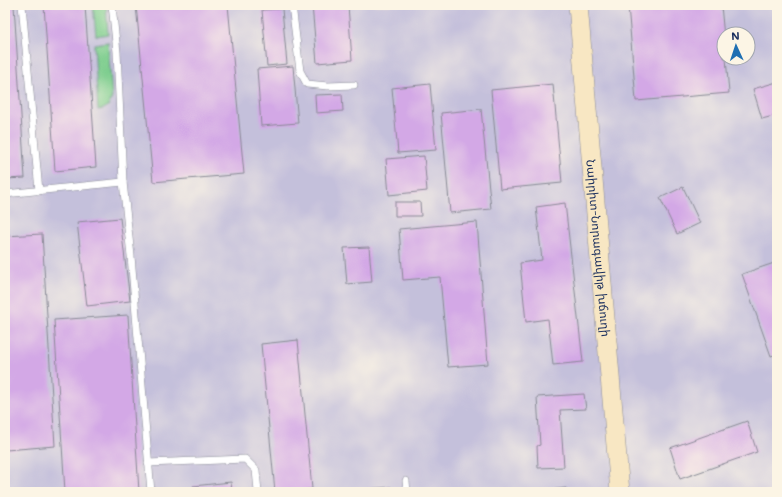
<svg xmlns="http://www.w3.org/2000/svg" width="782" height="497" font-family="Mali,'Noto Sans Armenian',sans-serif">
  <rect width="100%" height="100%" fill="#fcf5e5"/>
  <filter id="ink" filterUnits="userSpaceOnUse"><feTurbulence type="fractalNoise" baseFrequency=".025" numOctaves="2"/><feDisplacementMap in="SourceGraphic" scale="8" xChannelSelector="R" yChannelSelector="G"/><feConvolveMatrix kernelMatrix="1 2 1 2 8 2 1 2 1" color-interpolation-filters="sRGB"/></filter>
  <filter id="wash" filterUnits="userSpaceOnUse"><feTurbulence type="fractalNoise" baseFrequency=".012" numOctaves="4" result="noise"/><feDisplacementMap in="SourceGraphic" scale="16" xChannelSelector="R" yChannelSelector="G"/><feGaussianBlur stdDeviation="0.9" result="paint"/><feColorMatrix in="noise" values="0 0 0 0 0 0 0 0 0 0 0 0 0 0 0 0 0 1.4 0 .05"/><feComposite in="paint" operator="in"/></filter>
  <g filter="url(#wash)">
    <rect width="100%" height="100%" fill="#f7e6ce"/>
    <path fill="#c4c0db" fill-rule="evenodd" d="M5,5H777V492H5ZM724,34H748V58H724Z"/>
    <g fill="#7dcd8e" stroke="#4c7e76">
      <polygon points="93,5 106,5 108,34 96,36"/>
      <path d="M108,42L112,97C110,105 107,109 98,110L94,44Z"/>
    </g>
    <g id="blocks">
      <g fill="#d3a8e6">
        <polygon points="5,5 14,5 25,178 5,179"/>
        <polygon points="44,5 85,5 96,167 55,171"/>
        <polygon points="136,5 228,5 244,174 153,182"/>
        <polygon points="312,5 348,5 352,60 317,63"/>
        <polygon points="628,5 721,5 724,37 724,58 726,58 729,93 636,101"/>
        <polygon points="282,9 287,64 267,66 262,10"/>
        <polygon points="293,66 298,123 261,126 257,69"/>
        <polygon points="777,82 777,115 762,119 753,89"/>
        <polygon points="430,84 436,150 398,153 392,88"/>
        <polygon points="553,84 562,183 500,189 491,90"/>
        <polygon points="342,94 343,111 316,113 315,95"/>
        <polygon points="481,109 491,209 450,213 441,113"/>
        <polygon points="424,156 427,191 389,195 386,159"/>
        <polygon points="683,187 700,223 677,234 660,198"/>
        <polygon points="395,202 420,202 421,216 395,216"/>
        <polygon points="565,203 583,362 553,365 548,319 526,322 520,263 542,260 536,207"/>
        <polygon points="120,218 130,301 87,306 77,222"/>
        <polygon points="477,222 488,364 448,367 440,277 403,280 399,229"/>
        <polygon points="42,234 55,446 6,450 5,236"/>
        <polygon points="369,247 372,282 347,284 344,248"/>
        <polygon points="777,262 777,354 771,356 742,274"/>
        <polygon points="128,315 139,492 65,492 54,320"/>
        <polygon points="298,340 312,489 275,492 261,344"/>
        <polygon points="584,394 586,409 560,410 564,467 538,468 537,446 540,445 537,397"/>
        <polygon points="747,421 757,452 680,479 670,448"/>
        <polygon points="231,482 232,492 193,492 193,486"/>
        <polygon points="391,487 391,492 352,492 352,490"/>
        <polygon points="566,488 567,492 540,492 539,491"/>
      </g>
    </g>
  </g>
  <g filter="url(#ink)">
    <use href="#blocks" fill-opacity="0" stroke="#898a96" stroke-width="1"/>
    <g fill="none" stroke-linecap="round" stroke-linejoin="round">
      <g stroke="#898a96" stroke-width="8">
        <g id="lane">
          <polyline points="22,5 39,191"/>
          <polyline points="292,5 300,71 307,84 328,86 354,85"/>
          <polyline points="123,182 131,256 151,492"/>
          <polyline points="5,194 123,182 117,52 112,5"/>
          <polyline points="148,463 245,459 256,470 258,492"/>
          <polyline points="406,481 407,492"/>
        </g>
      </g>
      <g stroke="#898a96" stroke-width="20">
        <g id="secondary">
          <path id="s1" d="M578,5L620,492"/>
        </g>
      </g>
      <use href="#lane" stroke="#fff" stroke-width="7"/>
      <use href="#secondary" stroke="#f8e7c3" stroke-width="19"/>
    </g>
  </g>
  <g text-anchor="middle" dominant-baseline="central" stroke-width="3" stroke-linejoin="round" paint-order="stroke">
    <g font-size="12" fill="#1b2f5e" stroke="#fcf5e5">
      <text stroke="none"><textPath href="#s1" startOffset="244">Նաիրիտ-Նորագավիթ խճուղի</textPath></text>
    </g>
  </g>
  <rect width="782" height="497" fill="none" stroke="#fcf5e5" stroke-width="20"/>
  <g transform="translate(736 46) rotate(357)"><circle r="19" fill="#fcf5e5" stroke="#a2a6af"/>
  <path d="M0-3L7 15L0 10L-7 15Z" fill="#1f6fb2"/>
  <text y="-6" font-size="11" font-weight="bold" text-anchor="middle" fill="#1b2f5e">N</text>
  </g>
</svg>
